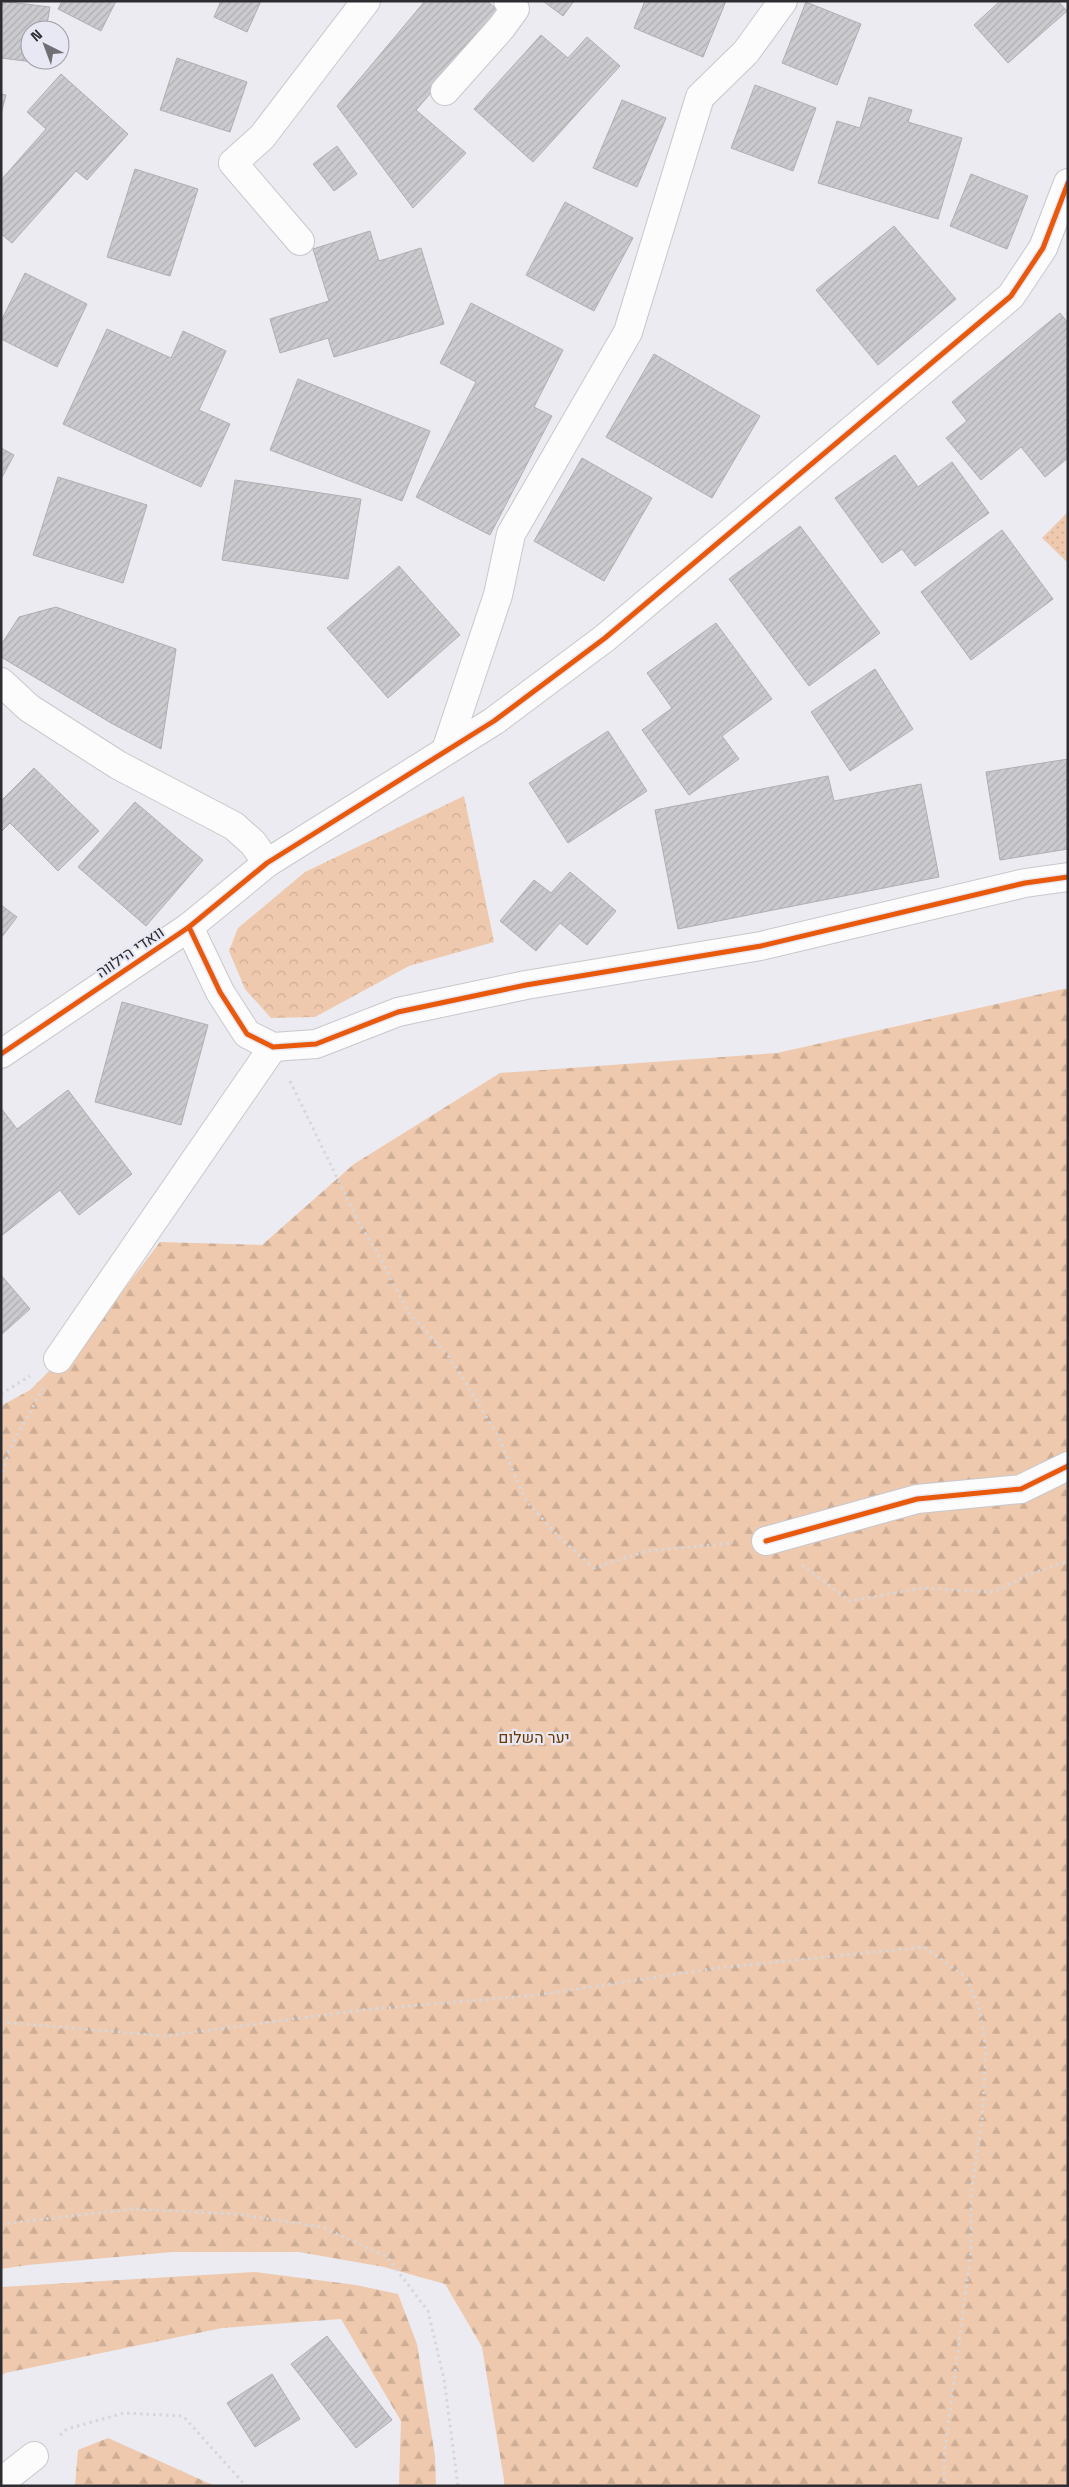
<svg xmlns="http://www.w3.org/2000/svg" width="1069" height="2487" font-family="'Space Grotesk',Heebo,sans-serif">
  <defs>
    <pattern id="grass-dots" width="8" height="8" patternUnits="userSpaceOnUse" patternTransform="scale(1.25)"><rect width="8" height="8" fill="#efc9ad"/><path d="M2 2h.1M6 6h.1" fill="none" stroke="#cdad95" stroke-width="1.8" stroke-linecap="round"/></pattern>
    <pattern id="forest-firs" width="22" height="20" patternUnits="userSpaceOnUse" patternTransform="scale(1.25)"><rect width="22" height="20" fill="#efc9ad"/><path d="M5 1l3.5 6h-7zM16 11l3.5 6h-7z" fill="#cdad95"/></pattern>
    <pattern id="park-crowns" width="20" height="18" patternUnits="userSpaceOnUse" patternTransform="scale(1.25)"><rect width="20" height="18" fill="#efc9ad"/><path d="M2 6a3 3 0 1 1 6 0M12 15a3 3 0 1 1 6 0" fill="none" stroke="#cdad95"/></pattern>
    <pattern id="building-hatch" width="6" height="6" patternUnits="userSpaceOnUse" patternTransform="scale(1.25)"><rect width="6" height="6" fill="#cbcbcf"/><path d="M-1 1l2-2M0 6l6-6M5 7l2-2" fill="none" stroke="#afafb2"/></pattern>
  </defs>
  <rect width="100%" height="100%" fill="#ebebf1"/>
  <polygon fill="url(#grass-dots)" points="1068,512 1068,563 1042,538"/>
  <g fill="url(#forest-firs)">
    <polygon points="1068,988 1068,2486 505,2486 482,2347 445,2284 384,2267 299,2252 172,2252 28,2265 1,2269 1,1406 30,1390 100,1321 160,1242 262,1245 354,1164 500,1073 777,1053"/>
    <polygon points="255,2272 356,2285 398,2294 417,2344 435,2456 436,2486 399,2486 401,2421 341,2319 222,2328 5,2373 1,2376 1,2287"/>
    <polygon points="108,2438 215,2486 75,2486 78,2450"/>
  </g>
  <polygon fill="url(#park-crowns)" points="464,796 494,942 409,966 315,1017 271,1018 245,989 229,951 238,928 305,872"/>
  <g fill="url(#building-hatch)" stroke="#afafb3">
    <polygon points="1,1 50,7 46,30 30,30 30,60 42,60 41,63 1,58"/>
    <polygon points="62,1 116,1 101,31 58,9"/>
    <polygon points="221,1 261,1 247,32 214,17"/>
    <polygon points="425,1 487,1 501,13 416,110 466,153 413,208 337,106"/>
    <polygon points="543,1 574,1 563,16"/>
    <polygon points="645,1 726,1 703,57 634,28"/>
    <polygon points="1000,1 1058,1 1067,11 1008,63 974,25"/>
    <polygon points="806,2 861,24 837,85 782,63"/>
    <polygon points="541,35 568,58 587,37 620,66 533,162 474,109"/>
    <polygon points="177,58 247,82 230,132 160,110"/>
    <polygon points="61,74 128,134 87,180 76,171 12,243 1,234 1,180 46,129 27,112"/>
    <polygon points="755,85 816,108 793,171 731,148"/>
    <polygon points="1,94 6,95 1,114"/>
    <polygon points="869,97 912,110 908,122 962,138 938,219 818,183 837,121 860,128"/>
    <polygon points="622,100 666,118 637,187 593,168"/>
    <polygon points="337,146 357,174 334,191 313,164"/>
    <polygon points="135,169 198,189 170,276 107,257"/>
    <polygon points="971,174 1028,196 1007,249 950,226"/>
    <polygon points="565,202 633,238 594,311 526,275"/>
    <polygon points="894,226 956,299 878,365 816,290"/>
    <polygon points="370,231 379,261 421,248 444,324 334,357 328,338 280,353 270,319 329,301 313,249"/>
    <polygon points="25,273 87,304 57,367 1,339 1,321"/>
    <polygon points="471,303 563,350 534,407 552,416 490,535 416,497 476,382 440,363"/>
    <polygon points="1060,313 1068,323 1068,458 1045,477 1021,447 981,480 946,438 967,421 952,402"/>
    <polygon points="107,329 171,358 183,331 226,351 199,410 230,424 201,487 63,424"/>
    <polygon points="654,354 760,416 712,498 606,437"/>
    <polygon points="298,379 430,431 402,501 270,450"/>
    <polygon points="1,448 14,455 1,479"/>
    <polygon points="895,455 918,487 952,462 989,513 915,566 902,549 882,563 835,498"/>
    <polygon points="582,458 652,498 604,581 534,541"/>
    <polygon points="58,477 147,505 123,583 33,555"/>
    <polygon points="235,480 361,499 348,579 222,560"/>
    <polygon points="800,526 880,633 809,686 729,579"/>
    <polygon points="1002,530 1053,599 971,660 921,592"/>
    <polygon points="399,566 460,635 388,698 327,628"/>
    <polygon points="56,607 176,649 161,749 111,723 1,657 1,645 19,617"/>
    <polygon points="716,623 772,699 722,736 739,759 689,795 642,730 672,708 647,673"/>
    <polygon points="875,669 913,729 850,771 811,712"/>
    <polygon points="608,731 647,791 568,843 529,783"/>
    <polygon points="1068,759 1068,849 1000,860 986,772"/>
    <polygon points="34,768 99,831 58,871 10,823 1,832 1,801"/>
    <polygon points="828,776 834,801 921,784 939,877 678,929 655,810"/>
    <polygon points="135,802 203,860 146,926 78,867"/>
    <polygon points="570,872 616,911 587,945 560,923 536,951 500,921 534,880 551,893"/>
    <polygon points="1,905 17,917 1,938"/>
    <polygon points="122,1002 208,1025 181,1125 95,1102"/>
    <polygon points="68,1090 132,1174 79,1215 60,1190 1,1236 1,1108 17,1129"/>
    <polygon points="1,1275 30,1309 1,1335"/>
    <polygon points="327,2336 392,2420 356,2448 291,2364"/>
    <polygon points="272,2374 300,2419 255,2447 227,2403"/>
  </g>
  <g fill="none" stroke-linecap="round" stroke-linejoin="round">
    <g stroke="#c8c8cc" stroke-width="30">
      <g id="minor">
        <polyline points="445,91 501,28 515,9 508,1"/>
        <polyline points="300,241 233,163 262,137 366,1"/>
        <polyline points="1,682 29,708 118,765 234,826 253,843 267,863"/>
        <polyline points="446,750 498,595 511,534 628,332 700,97 746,52 783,1"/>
        <polyline points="189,927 220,992 247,1034 273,1047 316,1044 398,1012 526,985 761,946 1025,883 1068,877"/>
        <polyline points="1,1054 189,927 267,863 494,721 605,638 1011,296 1043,248 1068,183"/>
        <polyline points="58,1359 273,1047"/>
        <polyline points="766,1541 917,1499 1021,1489 1068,1466"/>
        <polyline points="1,2482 34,2456"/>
      </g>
    </g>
    <g stroke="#d7d7da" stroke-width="3" stroke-dasharray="2.5 4" stroke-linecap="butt">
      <polyline points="290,1081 359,1223 377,1252 409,1313 450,1358 498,1436 526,1501 560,1538 594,1568 647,1551 733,1543"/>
      <polyline points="1,1394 30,1376"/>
      <polyline points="1,1478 9,1451 43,1388"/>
      <polyline points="802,1565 850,1601 922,1588 993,1592 1030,1574 1068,1561"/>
      <polyline points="1,2022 165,2036 362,2010 537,1995 717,1968 924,1947 966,1977 980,2010 986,2050 982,2121 971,2192 971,2251 944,2456 944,2486"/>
      <polyline points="1,2224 132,2209 235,2214 322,2227 387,2257 428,2311 444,2379 458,2486"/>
      <polyline points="60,2435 67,2429 124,2413 183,2416 246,2486"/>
    </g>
    <use href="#minor" stroke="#fcfcfd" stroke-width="28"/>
    <g stroke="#e8e8f4" stroke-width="8">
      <g id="cycleway">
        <polyline points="189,927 220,992 247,1034 273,1047 316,1044 398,1012 526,985 761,946 1025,883 1068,877"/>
        <polyline points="1,1054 189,927 267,863 494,721 605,638 1011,296 1043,248 1068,183"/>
        <polyline points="766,1541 917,1499 1021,1489 1068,1466"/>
      </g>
    </g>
    <use href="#cycleway" stroke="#e8590c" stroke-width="5"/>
  </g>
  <g text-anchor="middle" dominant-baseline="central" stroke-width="4.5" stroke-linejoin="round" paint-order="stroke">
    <g font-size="16" fill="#2d2d31" stroke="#e8e8f4">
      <text transform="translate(130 952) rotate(-34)">וואדי הילווה</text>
    </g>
    <g font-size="16" fill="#6c3901" stroke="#e8e8f4">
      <text x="534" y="1737">יער השלום</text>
    </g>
  </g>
  <rect width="1069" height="2487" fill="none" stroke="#2d2d31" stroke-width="5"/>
  <g transform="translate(45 45) rotate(318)"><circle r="24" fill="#e8e8f4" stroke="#9d9da6"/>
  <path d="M0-4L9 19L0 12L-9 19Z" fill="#707074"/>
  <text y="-8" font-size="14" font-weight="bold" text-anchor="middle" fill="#2d2d31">N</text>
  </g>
</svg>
